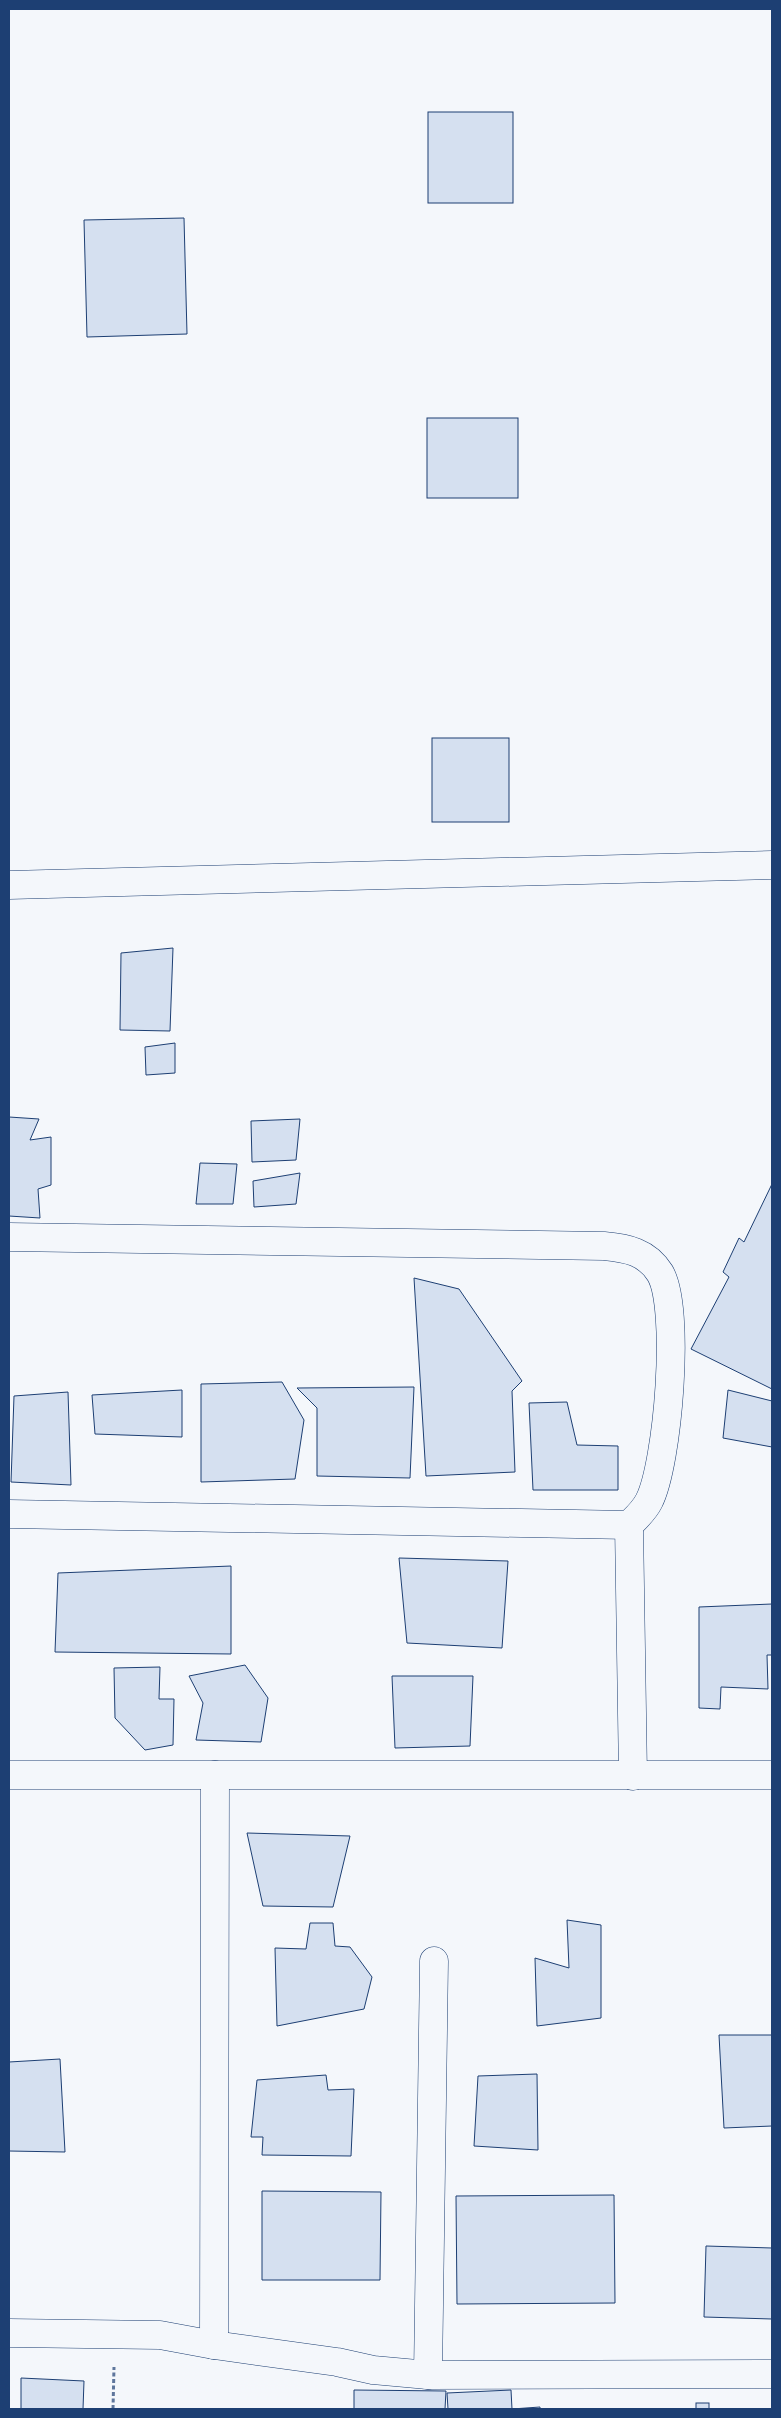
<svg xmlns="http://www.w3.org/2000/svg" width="781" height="2418" font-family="Inter,sans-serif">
  <rect width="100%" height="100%" fill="#f4f7fb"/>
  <g fill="#d5e0f0" stroke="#1d3f73">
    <rect x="428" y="112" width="85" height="91"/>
    <polygon points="184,218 187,334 87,337 84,220"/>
    <rect x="427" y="418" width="91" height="80"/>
    <rect x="432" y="738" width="77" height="84"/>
    <polygon points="173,948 170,1031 120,1030 121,953"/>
    <polygon points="175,1043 175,1073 146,1075 145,1047"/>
    <polygon points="9,1117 39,1119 30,1140 51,1137 51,1185 38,1189 40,1218 9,1216"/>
    <polygon points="300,1119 296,1160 252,1162 251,1121"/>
    <polygon points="200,1163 237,1164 233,1204 196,1204"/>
    <polygon points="300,1173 296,1204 254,1207 253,1181"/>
    <polygon points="772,1184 772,1389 691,1349 729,1277 723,1272 739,1238 744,1242"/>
    <polygon points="414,1278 459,1289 522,1381 512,1391 515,1472 426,1476"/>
    <polygon points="282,1382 304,1420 295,1479 201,1482 201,1384"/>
    <polygon points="414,1387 410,1478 317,1476 317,1408 297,1388"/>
    <polygon points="182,1390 182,1437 95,1434 92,1395"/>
    <polygon points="728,1390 772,1401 772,1447 723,1438"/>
    <polygon points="68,1392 71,1485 11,1482 14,1396"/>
    <polygon points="567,1402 577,1445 618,1446 618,1490 533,1490 529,1403"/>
    <polygon points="399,1558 508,1561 502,1648 407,1643"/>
    <polygon points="231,1566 231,1654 55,1652 58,1573"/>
    <polygon points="772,1604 772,1655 767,1655 768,1689 721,1687 720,1709 699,1708 699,1607"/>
    <polygon points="245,1665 268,1698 261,1742 196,1740 203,1703 189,1676"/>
    <polygon points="160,1667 159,1699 174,1699 173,1745 145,1750 115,1718 114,1668"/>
    <polygon points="392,1676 473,1676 470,1746 395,1748"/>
    <polygon points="247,1833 350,1836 333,1907 263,1906"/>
    <polygon points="567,1920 601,1925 601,2018 537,2026 535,1958 569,1968"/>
    <polygon points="310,1923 333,1923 335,1946 350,1947 372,1977 364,2009 277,2026 275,1948 306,1949"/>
    <polygon points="719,2035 772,2035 772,2126 724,2128"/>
    <polygon points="60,2059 65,2152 9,2151 9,2062"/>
    <polygon points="537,2074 538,2150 474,2146 478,2076"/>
    <polygon points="326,2075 328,2090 354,2089 351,2156 262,2155 263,2137 251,2137 257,2080"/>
    <polygon points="262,2191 381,2192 380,2280 262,2280"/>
    <polygon points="614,2195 615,2303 457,2304 456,2196"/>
    <polygon points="706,2246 772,2248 772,2319 704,2317"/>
    <polygon points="21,2378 84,2381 83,2409 21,2409"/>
    <polygon points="354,2390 446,2391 445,2409 354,2409"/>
    <polygon points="511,2390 512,2409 540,2407 540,2409 448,2409 447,2393"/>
    <rect x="696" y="2403" width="13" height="6"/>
  </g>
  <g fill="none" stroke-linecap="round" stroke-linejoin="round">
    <g stroke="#1d3f73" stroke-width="29">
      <g id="minor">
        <polyline points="9,885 772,865"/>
        <path d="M9,1237L604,1246C627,1248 647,1252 660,1273C681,1308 668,1464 649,1501C644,1511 637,1517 629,1525L9,1514"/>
        <polyline points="629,1525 633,1776"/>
        <polyline points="9,1775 772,1775"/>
        <polyline points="9,2333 160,2335 214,2345 337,2362 373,2370 428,2375 772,2374"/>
        <polyline points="214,2345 215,1775"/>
        <polyline points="428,2375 434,1961"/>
      </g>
    </g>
    <polyline stroke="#5e769c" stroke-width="3" stroke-dasharray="4 2.5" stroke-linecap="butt" points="113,2409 114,2367"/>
    <use href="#minor" stroke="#f4f7fb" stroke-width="28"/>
  </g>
  <rect width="781" height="2418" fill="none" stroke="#1d3f73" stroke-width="20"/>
</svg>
